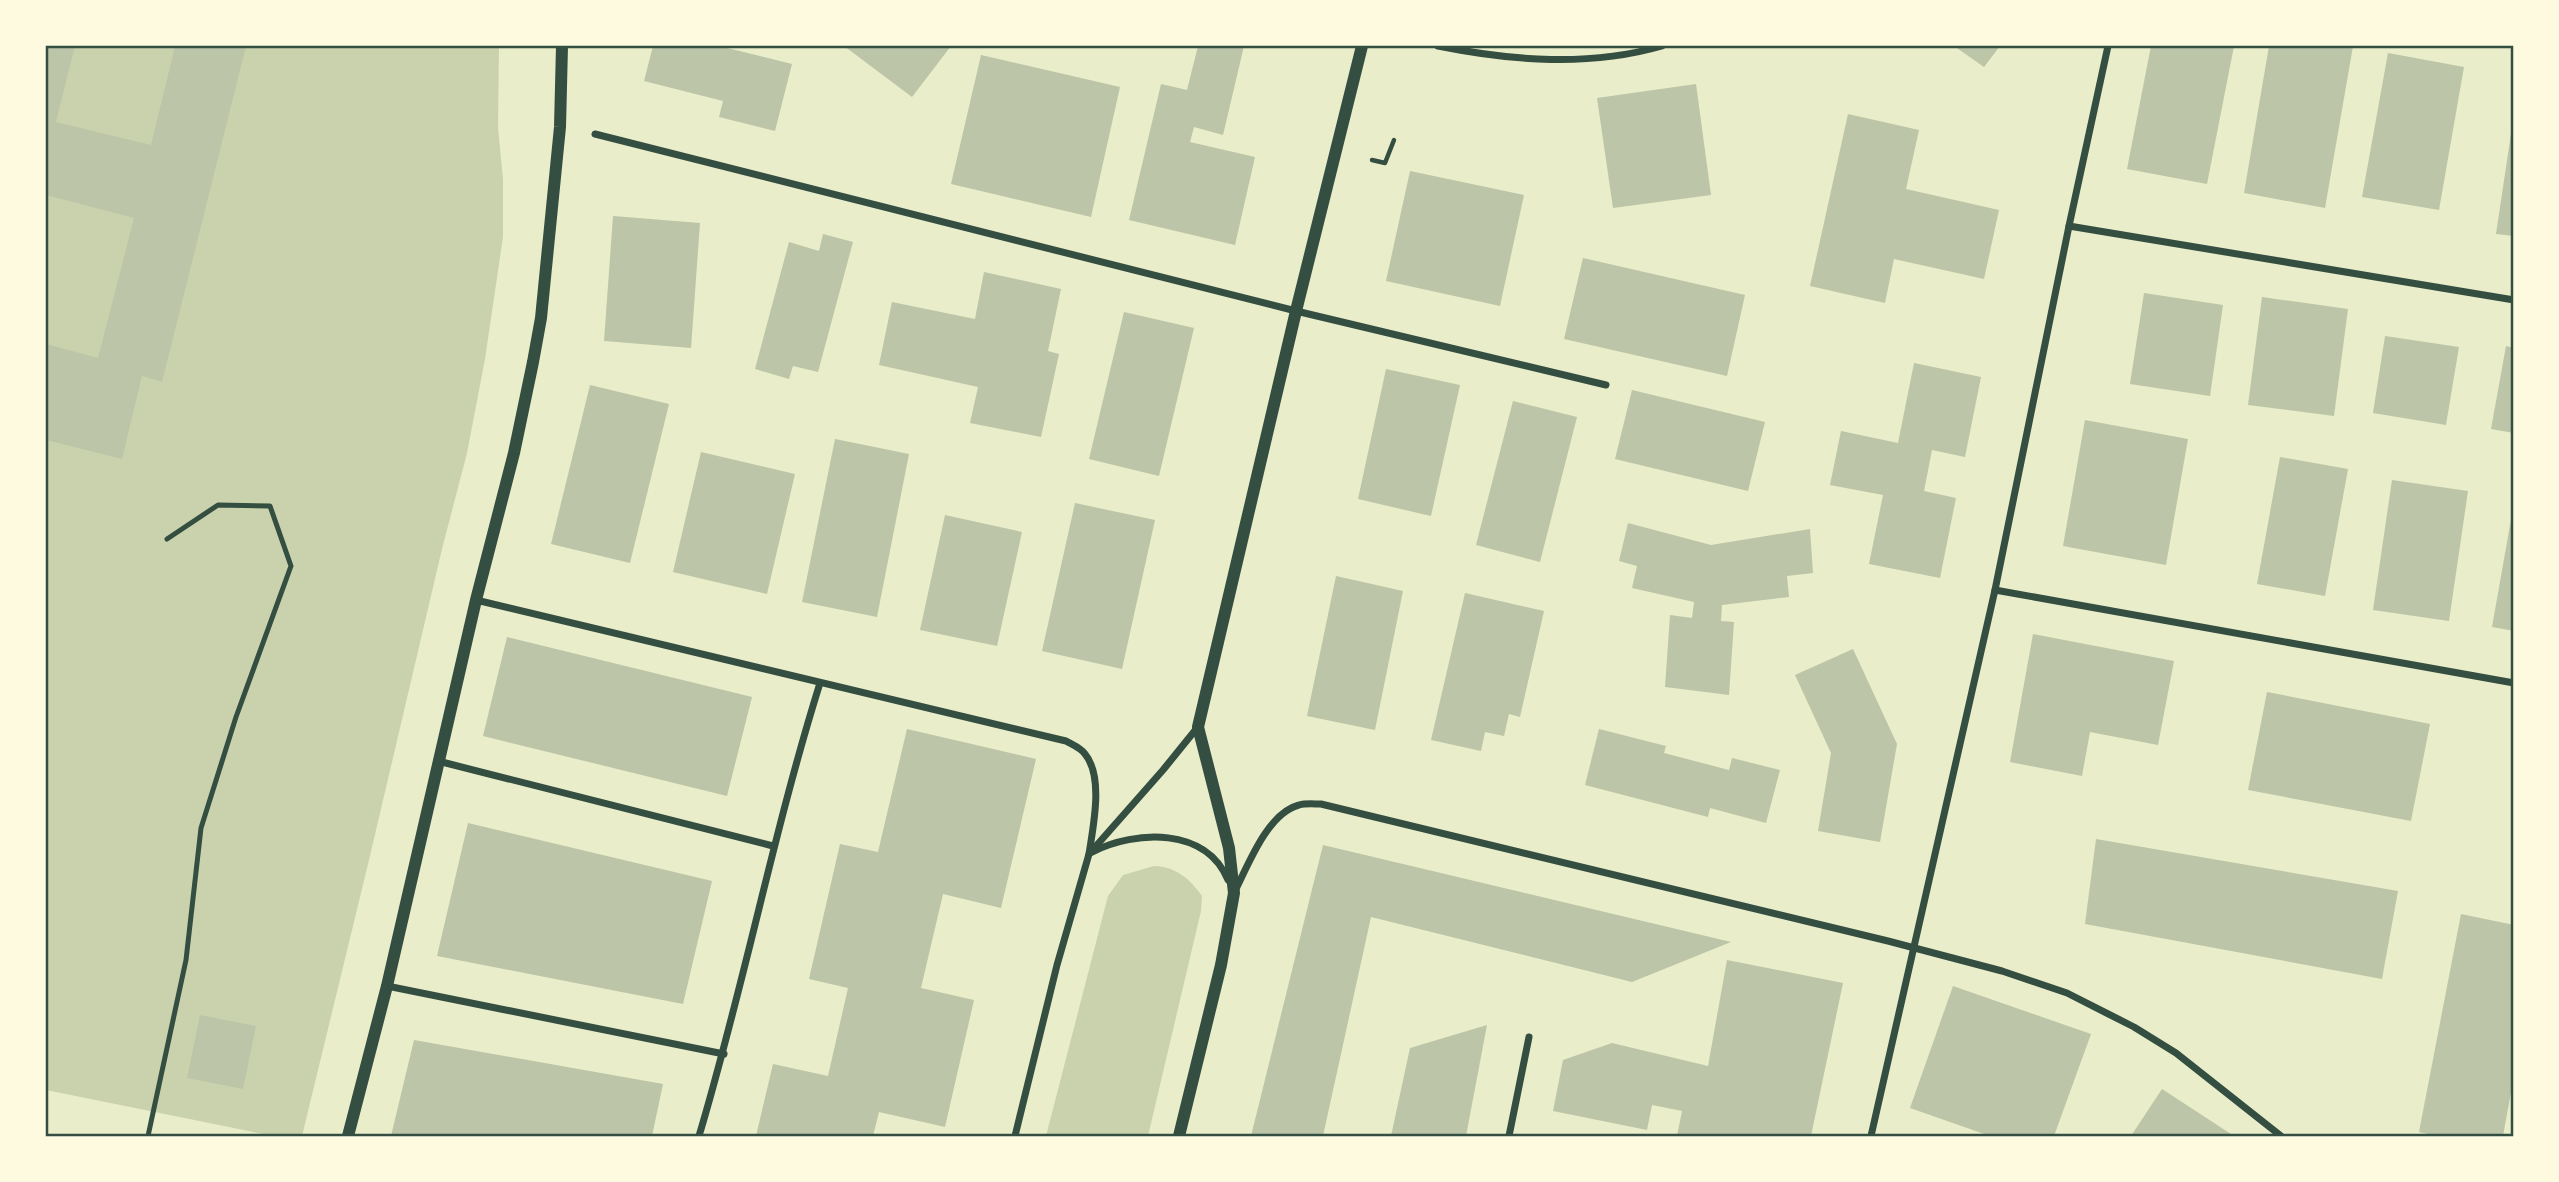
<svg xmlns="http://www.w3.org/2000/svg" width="2559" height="1182" font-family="Rubik,sans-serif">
  <rect width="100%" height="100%" fill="#e9edc9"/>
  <g fill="#cad2ad">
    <polygon points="46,46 499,46 498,128 503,179 503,237 485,359 467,453 442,549 369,860 302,1136 273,1136 46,1090"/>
    <path d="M1154,866C1176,867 1189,878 1202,896L1201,911L1148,1136H1046L1108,896L1123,875Z"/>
  </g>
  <g fill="#bcc5a7">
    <polygon points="46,46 75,46 56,122 151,145 175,46 246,46 162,382 142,376 122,459 46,440 46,344 98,358 134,218 46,195"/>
    <polygon points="653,46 719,46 792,64 775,131 719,117 723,101 644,81"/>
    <polygon points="844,46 951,46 912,97"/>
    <polygon points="1198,46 1244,46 1223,135 1194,127 1190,142 1255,157 1235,245 1129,220 1161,84 1187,90"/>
    <polygon points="1954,46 2000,46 1984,67"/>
    <polygon points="2151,46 2234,46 2207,184 2127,169"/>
    <polygon points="2269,46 2353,46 2325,208 2244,193"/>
    <polygon points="2388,53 2464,67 2439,210 2362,197"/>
    <polygon points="981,55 1120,87 1091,217 951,184"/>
    <polygon points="1696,84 1711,195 1613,208 1597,98"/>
    <polygon points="1848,114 1919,130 1906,189 1999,210 1984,279 1894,259 1885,303 1810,286"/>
    <polygon points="2512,127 2514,127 2514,236 2496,234"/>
    <polygon points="1410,171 1524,195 1500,306 1386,281"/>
    <polygon points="613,216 700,223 691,348 604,341"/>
    <polygon points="823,234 853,242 818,372 793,366 789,379 755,369 789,242 819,251"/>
    <polygon points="1583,258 1745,295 1727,376 1564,339"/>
    <polygon points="984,272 1061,289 1048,351 1059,354 1041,437 970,423 978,387 879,365 892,302 975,319"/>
    <polygon points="2144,293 2223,305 2210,396 2130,384"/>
    <polygon points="2262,297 2348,309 2334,416 2248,405"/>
    <polygon points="1124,312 1194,328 1159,476 1089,459"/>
    <polygon points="2385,336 2459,347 2446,425 2373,413"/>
    <polygon points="2506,346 2514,348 2514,433 2491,429"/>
    <polygon points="1914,363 1981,377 1965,457 1932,450 1924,491 1956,498 1940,578 1869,564 1883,495 1830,485 1841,431 1898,443"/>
    <polygon points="1386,369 1460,385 1431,516 1358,499"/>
    <polygon points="590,385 669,404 630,563 551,544"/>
    <polygon points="1632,390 1765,422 1748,491 1615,459"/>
    <polygon points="1513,401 1577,417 1540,562 1476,545"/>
    <polygon points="2085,420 2188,439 2166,565 2063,546"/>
    <polygon points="835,439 909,454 877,617 802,602"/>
    <polygon points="701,452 795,474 767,594 673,572"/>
    <polygon points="2280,457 2348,469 2325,596 2257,584"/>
    <polygon points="2392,480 2468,491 2449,621 2373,610"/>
    <polygon points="1075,503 1155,520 1122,669 1042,651"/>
    <polygon points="2512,514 2514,514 2514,631 2492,627"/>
    <polygon points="945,515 1022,532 997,646 920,630"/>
    <polygon points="1628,523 1711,545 1810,529 1813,573 1787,576 1789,597 1722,605 1721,621 1734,622 1729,695 1665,687 1670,615 1692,618 1694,602 1632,588 1637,566 1619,561"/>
    <polygon points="1336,576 1403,591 1375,730 1307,716"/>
    <polygon points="1465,593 1544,611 1520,717 1509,714 1504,736 1485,732 1481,751 1431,740"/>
    <polygon points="2033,634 2174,661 2158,745 2090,732 2082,776 2010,762"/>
    <polygon points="507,637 752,697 727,796 483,736"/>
    <polygon points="1853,649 1897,744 1880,842 1818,831 1831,753 1795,675"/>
    <polygon points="2267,692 2430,724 2411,821 2248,790"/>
    <polygon points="907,729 1036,759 1001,908 943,894 921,988 974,1000 945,1127 879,1112 873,1136 756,1136 773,1064 828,1076 848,988 809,979 840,844 878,852"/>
    <polygon points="1599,729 1666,746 1664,753 1729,770 1732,758 1780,770 1766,823 1710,808 1708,817 1585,785"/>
    <polygon points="468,823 712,881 683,1004 437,956"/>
    <polygon points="2096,839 2398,891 2382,979 2085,924"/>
    <polygon points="1323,845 1731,942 1632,982 1371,917 1323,1136 1251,1136"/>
    <polygon points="2461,914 2514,925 2514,1076 2503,1136 2437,1136 2419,1132"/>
    <polygon points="1727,960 1843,983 1811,1136 1677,1136 1682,1111 1652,1105 1647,1130 1553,1111 1563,1060 1612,1043 1708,1066"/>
    <polygon points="1953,986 2091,1034 2054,1136 1990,1136 1910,1108"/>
    <polygon points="200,1015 256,1026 243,1089 187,1078"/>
    <polygon points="1487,1025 1466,1136 1391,1136 1410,1048"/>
    <polygon points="414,1040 663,1084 652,1136 391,1136"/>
    <polygon points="2162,1089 2234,1136 2131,1136"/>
  </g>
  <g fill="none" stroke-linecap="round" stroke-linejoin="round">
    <polyline stroke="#344e41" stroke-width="4.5" points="1372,160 1385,163 1394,140"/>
    <polyline stroke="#344e41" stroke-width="5" points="148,1136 186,960 201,828 236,717 291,566 270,506 218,505 167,539"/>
    <g stroke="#344e41" stroke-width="7">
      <path d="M1438,46C1513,61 1589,67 1662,46"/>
      <polyline points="595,134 1296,311 1606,385"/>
      <polyline points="2069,226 2514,300"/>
      <polyline points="1995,590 2514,683"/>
      <path d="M476,600L1066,741C1073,745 1081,748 1085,754C1104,777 1093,827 1089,854"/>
      <polyline points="438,761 773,846"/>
      <path d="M1092,852C1136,830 1206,827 1228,880"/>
      <path d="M1236,889C1249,863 1268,813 1299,805C1306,803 1314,804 1321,804L1888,941L2002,971L2067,993L2134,1027L2176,1053L2281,1136"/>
      <polyline points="387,986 724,1054"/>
      <path d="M699,1136C744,986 773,833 820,683"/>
      <polyline points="1015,1136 1057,965 1089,854 1163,770 1197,728"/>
      <polyline points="1509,1136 1529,1037"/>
      <polyline points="1871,1136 1995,590 2069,226 2108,46"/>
    </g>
    <g stroke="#344e41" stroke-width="12">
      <polyline points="348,1136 387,986 476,600 514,453 533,362 541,318 560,127 562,46"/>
      <polyline points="1179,1136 1221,965 1234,893 1229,848 1198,727 1296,311 1362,46"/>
    </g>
  </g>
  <rect width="2559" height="1182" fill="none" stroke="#fefae0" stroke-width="94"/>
  <rect x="47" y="47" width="2465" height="1088" fill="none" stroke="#344e41" stroke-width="2.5"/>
</svg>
